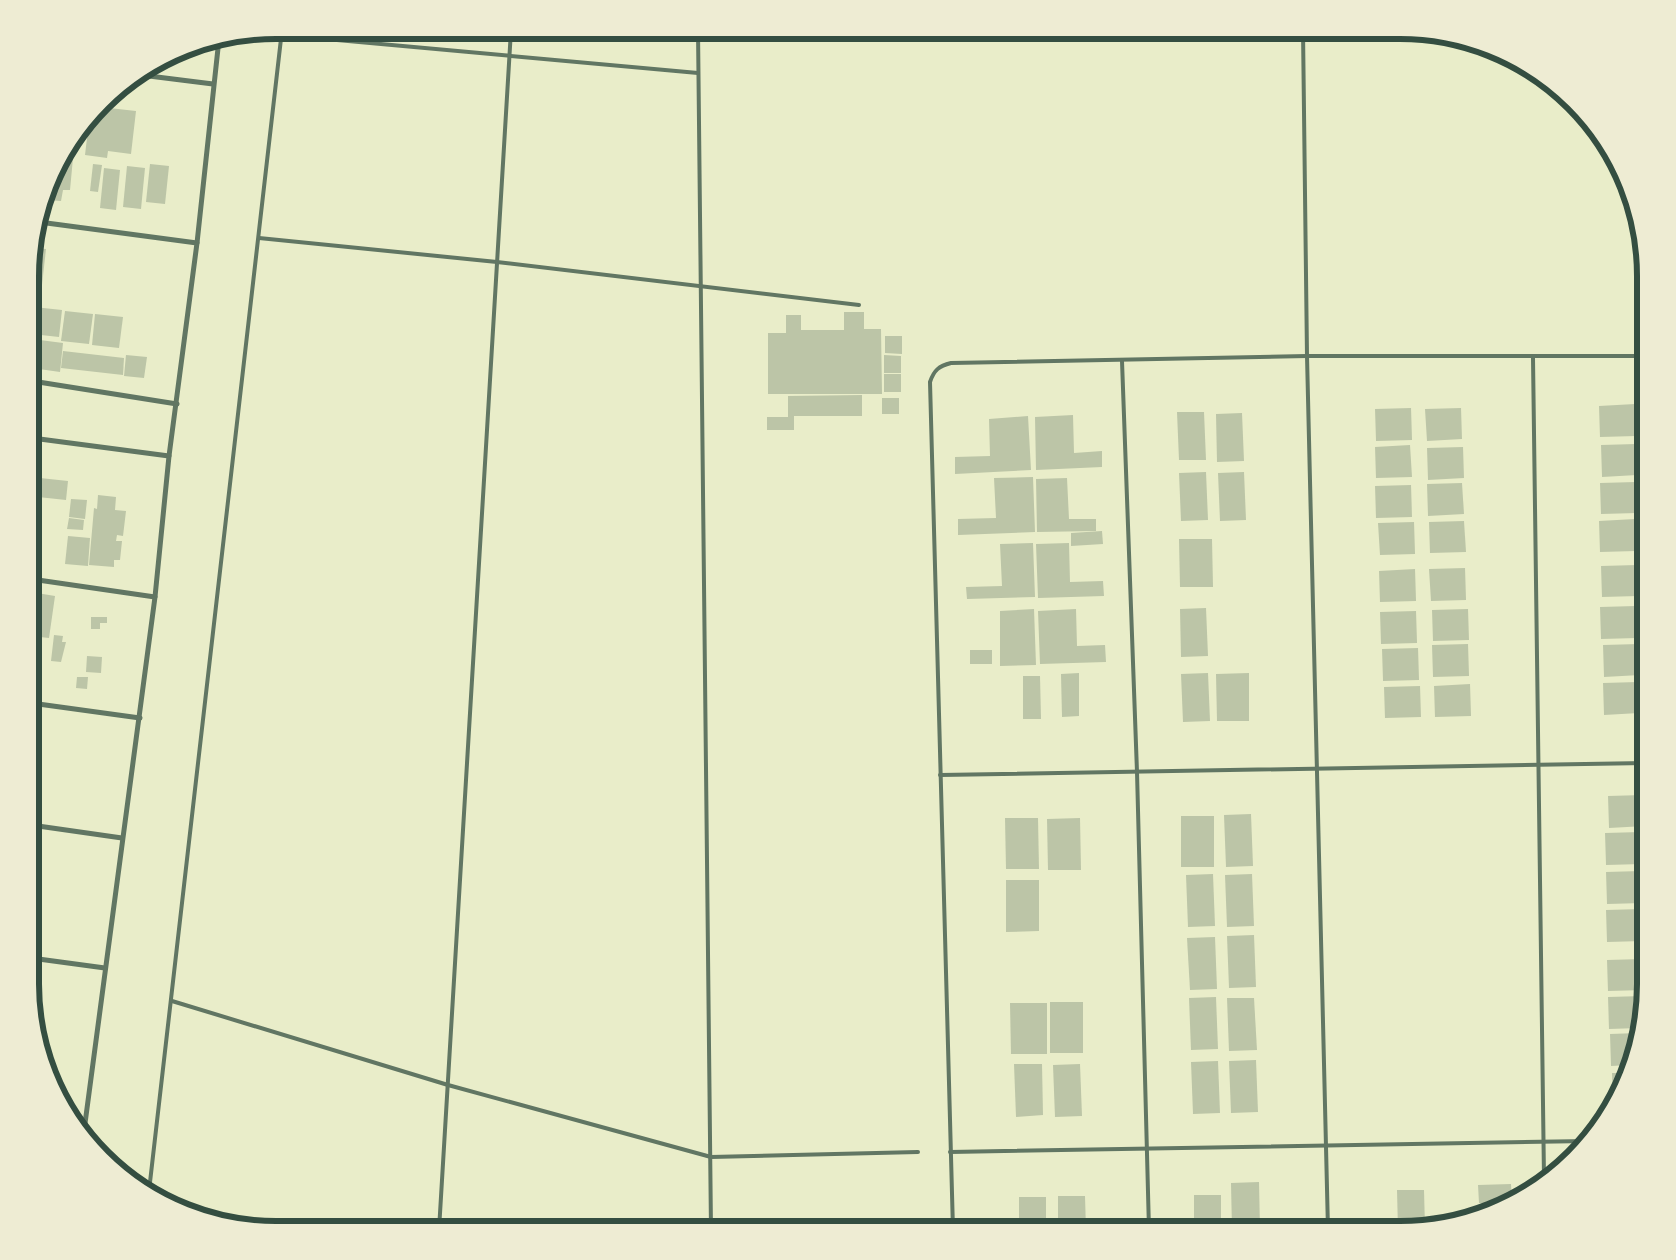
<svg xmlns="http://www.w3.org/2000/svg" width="1676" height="1260" font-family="Roboto,sans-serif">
  <rect width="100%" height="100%" fill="#e9edc9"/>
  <g fill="#bcc5a7">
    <polygon points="449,30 481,30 481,33"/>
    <polygon points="100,107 136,111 131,154 108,151 107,158 85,155 89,121"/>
    <polygon points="77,135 80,136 78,151 66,149"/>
    <polygon points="61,157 73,158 70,190 63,190 61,201 47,200"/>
    <polygon points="93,164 102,165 98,192 90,191"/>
    <polygon points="150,164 169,166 165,204 146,202"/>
    <polygon points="127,166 145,168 141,209 123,207"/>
    <polygon points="104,168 120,170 116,210 100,208"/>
    <polygon points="33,248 46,249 40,303 32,302"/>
    <polygon points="34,307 62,310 59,337 32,334"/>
    <polygon points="65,311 93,314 89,344 61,341"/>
    <polygon points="844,312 864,312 864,329 881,329 882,394 768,394 768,333 786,333 786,315 801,315 801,330 844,330"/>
    <polygon points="95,314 123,317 119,348 92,345"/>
    <polygon points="885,336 902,336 902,354 885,353"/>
    <polygon points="32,339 63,343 60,372 32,368"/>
    <polygon points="63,351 124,358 123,375 61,368"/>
    <polygon points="126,355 147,357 144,378 124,376"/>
    <polygon points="884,355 901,356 901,373 884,373"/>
    <rect x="884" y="374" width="17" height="18"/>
    <polygon points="862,395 862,416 794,416 794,430 767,430 767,417 788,417 788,396"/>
    <rect x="882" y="398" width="17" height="16"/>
    <polygon points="1635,404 1636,436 1600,437 1599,406"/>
    <polygon points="1411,408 1412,440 1376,441 1375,409"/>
    <polygon points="1461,408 1462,439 1427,441 1425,409"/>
    <polygon points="1177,412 1204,412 1206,460 1179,460"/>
    <polygon points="1242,413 1244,461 1217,462 1216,414"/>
    <polygon points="1073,415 1074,453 1102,451 1102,467 1036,470 1035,417"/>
    <polygon points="1028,416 1031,470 955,474 955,457 990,456 989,419"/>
    <polygon points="1636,444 1637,475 1602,477 1601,445"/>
    <polygon points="1410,445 1412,477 1376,478 1375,447"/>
    <polygon points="1463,447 1464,478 1428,480 1427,448"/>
    <polygon points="1206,472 1208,520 1181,521 1179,473"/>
    <polygon points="1244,472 1246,520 1220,521 1218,473"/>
    <polygon points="1033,477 1035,532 958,535 958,519 996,518 994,478"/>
    <polygon points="32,478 37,478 35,493 32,493"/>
    <polygon points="40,478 68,481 66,500 38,497"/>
    <polygon points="1067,478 1069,519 1096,519 1096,531 1037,532 1036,479"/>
    <polygon points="1636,482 1637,513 1601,514 1600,483"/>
    <polygon points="1462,483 1464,514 1428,516 1427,484"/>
    <polygon points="1411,485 1412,517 1376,518 1375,486"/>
    <polygon points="98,495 116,497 115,510 126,511 123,536 117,535 116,541 122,541 120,560 114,560 114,567 89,565 94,508 97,509"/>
    <polygon points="71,499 87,500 85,519 69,517"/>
    <polygon points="69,518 84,520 83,530 67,529"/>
    <polygon points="1635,519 1636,551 1600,552 1599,521"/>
    <polygon points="1464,521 1466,552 1430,553 1429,522"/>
    <polygon points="1414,522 1415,554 1380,555 1378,523"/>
    <polygon points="1102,531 1103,544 1071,546 1071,533"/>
    <polygon points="68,536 90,538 88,566 65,564"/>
    <polygon points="1179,539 1212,539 1213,587 1180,587"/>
    <polygon points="1033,543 1035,597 967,599 966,587 1002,586 1000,544"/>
    <polygon points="1069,543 1070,582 1103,581 1104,596 1038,598 1036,544"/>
    <polygon points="1637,565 1638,596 1602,597 1601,566"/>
    <polygon points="1465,568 1466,600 1431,601 1429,569"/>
    <polygon points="1415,569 1416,601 1380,602 1379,571"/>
    <polygon points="31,592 55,596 49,638 31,636"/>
    <polygon points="1636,606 1637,638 1601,639 1600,607"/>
    <polygon points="1206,608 1208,656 1181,657 1180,609"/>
    <polygon points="1034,609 1036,665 1000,666 1000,611"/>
    <polygon points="1076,609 1077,646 1105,645 1106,662 1040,664 1038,611"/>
    <polygon points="1468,609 1469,640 1433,641 1432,610"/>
    <polygon points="1416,611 1417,643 1381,644 1380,612"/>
    <polygon points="91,617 107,617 107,623 100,623 100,629 91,629"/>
    <polygon points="54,635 63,636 62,642 66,642 61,662 51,661"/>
    <polygon points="1468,644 1469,676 1433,677 1432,645"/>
    <polygon points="1639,644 1640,675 1604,677 1603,645"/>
    <polygon points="1418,648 1419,680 1383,681 1382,649"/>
    <rect x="970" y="650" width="22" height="14"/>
    <polygon points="87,656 102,657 101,673 86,672"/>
    <polygon points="1079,673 1079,716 1062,717 1061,674"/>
    <polygon points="1208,673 1210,721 1183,722 1181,674"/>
    <polygon points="1249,673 1249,721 1217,721 1216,674"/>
    <polygon points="1023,676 1040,676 1041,719 1023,719"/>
    <polygon points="77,677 88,677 87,689 76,688"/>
    <polygon points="1638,682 1639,713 1604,715 1603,683"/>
    <polygon points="1470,684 1471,716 1435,717 1434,686"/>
    <polygon points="1420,686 1421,717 1385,718 1384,687"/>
    <polygon points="1643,795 1645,826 1609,828 1608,796"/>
    <polygon points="1251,814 1253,866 1226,867 1224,815"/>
    <rect x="1181" y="816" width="33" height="51"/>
    <polygon points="1005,818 1038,818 1039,869 1006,869"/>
    <polygon points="1080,818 1081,870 1048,870 1047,819"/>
    <polygon points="1641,832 1642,864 1606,865 1605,833"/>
    <polygon points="1641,871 1643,903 1607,904 1606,872"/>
    <polygon points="1213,874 1215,926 1188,927 1186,875"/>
    <polygon points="1252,874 1254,926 1227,927 1225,875"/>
    <polygon points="1006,880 1039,880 1039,931 1006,932"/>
    <polygon points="1642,909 1643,941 1607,942 1606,910"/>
    <polygon points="1254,935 1256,987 1229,988 1227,936"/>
    <polygon points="1215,937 1217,989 1190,990 1187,938"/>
    <polygon points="1643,959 1644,990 1608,991 1607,960"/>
    <polygon points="1643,996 1644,1008 1639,1028 1609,1029 1608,997"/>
    <polygon points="1216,997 1218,1049 1191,1050 1189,998"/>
    <polygon points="1227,998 1254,998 1257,1050 1229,1051"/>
    <rect x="1050" y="1002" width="33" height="51"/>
    <polygon points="1010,1003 1047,1003 1047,1054 1011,1054"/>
    <polygon points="1638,1033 1630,1065 1611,1066 1610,1034"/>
    <polygon points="1256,1060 1258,1112 1231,1113 1229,1061"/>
    <polygon points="1218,1061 1220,1113 1193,1114 1191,1062"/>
    <polygon points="1014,1064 1042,1064 1043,1115 1016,1117"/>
    <polygon points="1080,1064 1082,1116 1055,1117 1053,1065"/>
    <polygon points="1612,1073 1629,1073 1613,1101"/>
    <polygon points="1259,1182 1260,1230 1232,1230 1231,1183"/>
    <polygon points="1511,1184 1512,1203 1509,1205 1487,1212 1487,1203 1479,1203 1478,1185"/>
    <polygon points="1397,1190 1424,1190 1425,1228 1398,1230"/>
    <rect x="1194" y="1195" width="27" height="35"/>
    <polygon points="1058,1196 1085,1196 1086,1230 1058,1230"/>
    <rect x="1019" y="1197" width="27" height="33"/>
  </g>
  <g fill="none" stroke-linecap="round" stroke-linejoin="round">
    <g stroke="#617663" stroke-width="4">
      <polyline points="698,30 711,1230"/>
      <polyline points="1303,30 1307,356 1328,1230"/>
      <polyline points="282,35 698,73"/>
      <polyline points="259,238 497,262 859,305"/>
      <polyline points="1533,358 1544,1178"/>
      <polyline points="1122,361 1137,772 1149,1230"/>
      <polyline points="940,775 1646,763"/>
      <polyline points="172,1001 448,1085 711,1157 918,1152"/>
      <polyline points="950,1152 1588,1141"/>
      <polyline points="149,1191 282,30"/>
      <polyline points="439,1230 511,30"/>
      <path d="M953,1230L930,382C934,370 939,366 951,363L1307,356H1646"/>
    </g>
    <g stroke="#617663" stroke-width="5">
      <polyline points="1442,36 1542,78"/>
      <polyline points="141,75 213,84"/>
      <polyline points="39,222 197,243"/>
      <polyline points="32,381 177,404"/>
      <polyline points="32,438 169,456"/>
      <polyline points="31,579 155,597"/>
      <polyline points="31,703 140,718"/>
      <polyline points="31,825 122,838"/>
      <polyline points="31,958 105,968"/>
      <polyline points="84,1131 155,597 169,456 197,243 219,39"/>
    </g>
  </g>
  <path d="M0 0H1676V1260H0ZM276 39H1400A237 237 0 0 1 1637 276V984A237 237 0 0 1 1400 1221H276A237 237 0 0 1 39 984V276A237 237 0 0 1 276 39Z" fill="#eeecd3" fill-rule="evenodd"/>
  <path fill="none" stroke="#344e41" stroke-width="6" d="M276 39H1400A237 237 0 0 1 1637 276V984A237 237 0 0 1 1400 1221H276A237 237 0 0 1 39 984V276A237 237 0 0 1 276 39Z"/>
</svg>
